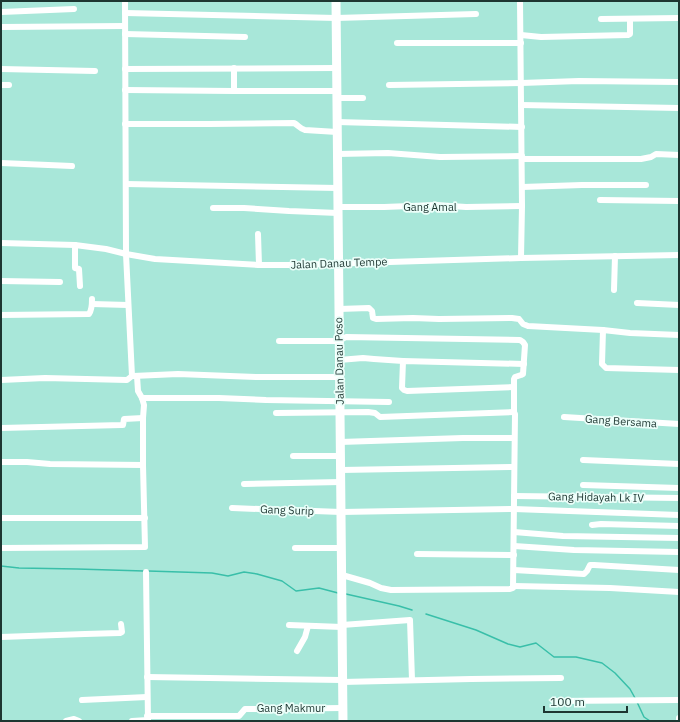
<svg xmlns="http://www.w3.org/2000/svg" width="680" height="722" font-family="'IBM Plex Sans',sans-serif">
  <rect width="100%" height="100%" fill="#a8e7d9"/>
  <g fill="none" stroke-linecap="round" stroke-linejoin="round">
    <g stroke="#39bfa9" stroke-width="1.5">
      <polyline points="1,566 19,568 77,569 144,571"/>
      <polyline points="148,571 212,573 228,576 244,572 257,574 282,581 296,591 319,588 338,593"/>
      <polyline points="346,594 399,606 412,610"/>
      <polyline points="426,614 476,630 508,644 520,647 536,643 554,657 576,657 602,663 615,673 630,689 635,698"/>
      <polyline points="637,702 644,717 650,721"/>
    </g>
    <g stroke="#fff" stroke-width="6">
      <polyline points="520,1 522,206 521,258"/>
      <polyline points="1,12 74,9"/>
      <polyline points="125,13 336,18 476,14"/>
      <polyline points="601,19 679,18"/>
      <polyline points="1,27 125,26"/>
      <polyline points="125,34 245,37"/>
      <polyline points="521,35 541,37 628,35 630,34 630,19"/>
      <polyline points="397,43 521,43"/>
      <polyline points="1,69 95,71"/>
      <polyline points="125,69 336,68"/>
      <polyline points="1,85 9,85"/>
      <polyline points="389,85 521,83 579,81 679,82"/>
      <polyline points="125,90 234,91 337,91"/>
      <polyline points="234,91 234,68"/>
      <polyline points="337,98 363,98"/>
      <polyline points="521,105 679,108"/>
      <polyline points="337,122 522,127"/>
      <path d="M125,124H209L294,123C298,125 300,129 305,130L337,132"/>
      <polyline points="337,154 388,153 440,157 522,156"/>
      <polyline points="522,159 641,159 651,157 656,154 679,155"/>
      <polyline points="1,163 72,166"/>
      <polyline points="126,184 338,188"/>
      <polyline points="522,187 582,185 646,185"/>
      <polyline points="600,200 679,201"/>
      <polyline points="338,207 384,207 436,205 466,207 522,206"/>
      <polyline points="213,208 244,208 289,211 338,213"/>
      <polyline points="258,234 259,265"/>
      <polyline points="1,243 75,245 106,249 126,254 155,259 259,265 293,265 521,258 679,255"/>
      <polyline points="75,245 75,268 79,269 80,286"/>
      <polyline points="1,281 60,282"/>
      <polyline points="614,290 615,256"/>
      <polyline points="637,303 679,305"/>
      <polyline points="92,304 128,305"/>
      <polyline points="339,309 369,308 372,311 373,318 376,319 413,318 439,319 512,318 519,319 523,324 528,326 603,330 630,333 679,335"/>
      <path d="M1,315L89,314C92,310 92,304 92,299"/>
      <polyline points="603,330 602,364 606,368 679,370"/>
      <polyline points="279,341 339,341 346,337 520,340 523,342 525,345 523,374 521,375 515,377 514,379 514,412 515,414 513,588 510,589 391,590 381,588 370,583 342,575"/>
      <polyline points="339,360 363,358 374,359 403,361"/>
      <polyline points="133,376 178,374 256,377 340,377"/>
      <polyline points="1,380 45,378 127,380 132,376 126,254 125,1"/>
      <polyline points="514,387 407,391 404,390 402,388 403,361 524,364"/>
      <polyline points="142,398 219,398 266,400 389,402"/>
      <polyline points="276,413 368,412 375,413 380,417 514,412"/>
      <polyline points="564,417 679,424"/>
      <polyline points="1,428 122,425 123,425 124,419 143,418"/>
      <polyline points="340,442 463,438 514,438"/>
      <polyline points="293,456 340,456"/>
      <polyline points="583,460 679,464"/>
      <polyline points="1,462 27,462 50,464 143,465"/>
      <polyline points="341,470 514,467"/>
      <polyline points="244,484 341,482"/>
      <polyline points="583,485 679,488"/>
      <polyline points="514,496 679,498"/>
      <polyline points="232,508 341,512 514,509 679,515"/>
      <polyline points="1,518 145,518"/>
      <polyline points="592,525 601,524 679,526"/>
      <polyline points="514,532 563,536 679,538"/>
      <polyline points="514,546 574,550 679,552"/>
      <polyline points="1,548 145,547 143,465 143,418 144,405 142,398 138,391 137,376"/>
      <polyline points="295,548 341,548"/>
      <polyline points="417,554 514,555"/>
      <polyline points="514,570 584,574 587,571 590,565 594,565 679,570"/>
      <polyline points="146,572 148,721"/>
      <polyline points="514,586 610,588 679,592"/>
      <polyline points="289,625 342,627"/>
      <polyline points="342,625 410,620 412,680"/>
      <polyline points="1,637 85,634 120,633 122,632 121,624"/>
      <polyline points="297,651 305,637 308,626"/>
      <polyline points="147,677 342,680"/>
      <polyline points="342,682 471,679 561,678"/>
      <polyline points="82,700 147,697"/>
      <polyline points="554,701 679,700"/>
      <polyline points="147,716 239,716 245,709 343,708"/>
      <polyline points="66,721 74,719 79,721"/>
      <polyline points="132,721 148,720"/>
      <polyline points="679,721 679,718"/>
    </g>
    <polyline stroke="#fff" stroke-width="9" points="336,1 343,721"/>
  </g>
  <g text-anchor="middle" dominant-baseline="central" stroke-width="3.5" stroke-linejoin="round" paint-order="stroke">
    <g font-size="11" fill="#1d3631" stroke="#ebfef9">
      <text x="430" y="207">Gang Amal</text>
      <text transform="translate(339 263) rotate(-2)">Jalan Danau Tempe</text>
      <text transform="translate(339 361) rotate(-91)">Jalan Danau Poso</text>
      <text transform="translate(621 421) rotate(4)">Gang Bersama</text>
      <text transform="translate(596 497) rotate(1)">Gang Hidayah Lk IV</text>
      <text transform="translate(287 510) rotate(2)">Gang Surip</text>
      <text x="291" y="708">Gang Makmur</text>
    </g>
  </g>
  <rect width="680" height="722" fill="none" stroke="#1d3631" stroke-width="4"/>
  <path d="M544 706v6h83v-6" fill="none" stroke="#1d3631" stroke-width="2"/>
  <text x="550" y="706" font-size="12" fill="#1d3631" stroke="#ebfef9" stroke-width="3" paint-order="stroke">100 m</text>
</svg>
